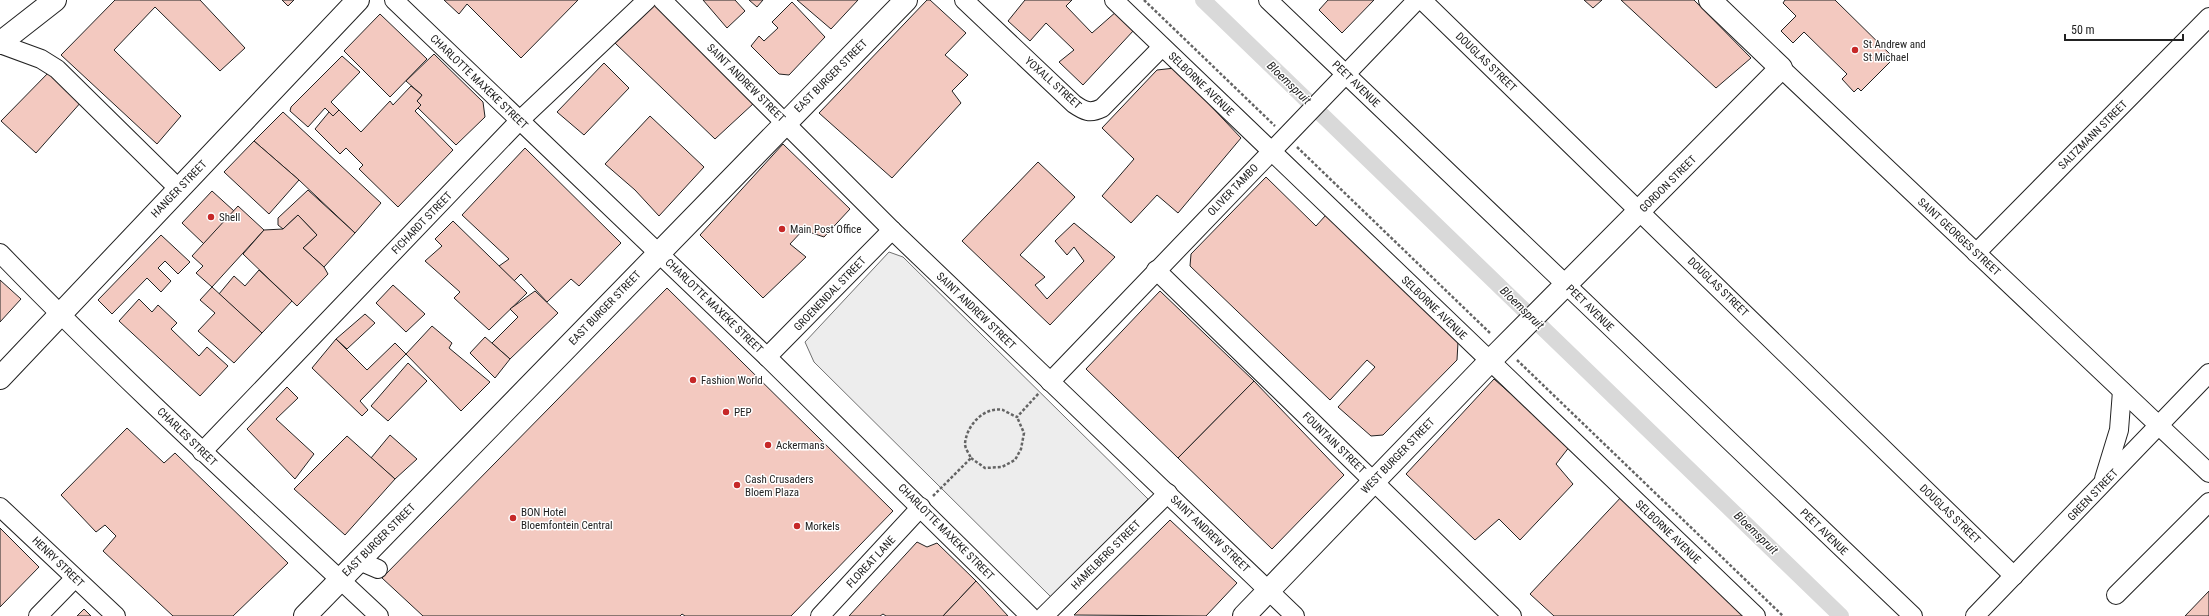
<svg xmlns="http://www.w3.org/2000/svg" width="2209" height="616" font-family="'Roboto Condensed',sans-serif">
  <rect width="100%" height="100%" fill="#fff"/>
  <polygon fill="#ededed" stroke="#6f6f6f" points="889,252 903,257 1148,499 1052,598 814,362 805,342"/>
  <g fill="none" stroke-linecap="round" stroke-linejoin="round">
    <polyline stroke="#d9d9d9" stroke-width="16" points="1203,0 1841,616"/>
  </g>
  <g fill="#f3c9c0" stroke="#222">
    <polygon points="115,0 200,0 245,48 220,71 155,7 114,50 181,116 157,144 61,55"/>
    <polygon points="282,0 294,0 288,6"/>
    <polygon points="444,0 578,0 521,58 467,4 459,14"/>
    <polygon points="703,0 735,0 745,11 727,28"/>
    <polygon points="749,0 763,0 757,7"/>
    <polygon points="797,0 858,0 831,29"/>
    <polygon points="927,0 930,0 966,33 945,55 968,75 952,91 961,103 892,178 819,113"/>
    <polygon points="1025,0 1072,0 1066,6 1092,33 1117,11 1134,30 1083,85 1059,62 1074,50 1046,23 1030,41 1008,21"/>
    <polygon points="1328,0 1374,0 1342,33 1319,10"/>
    <polygon points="1584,0 1602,0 1593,8"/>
    <polygon points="1621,0 1694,0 1751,58 1716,88"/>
    <polygon points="1785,0 1835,0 1894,58 1861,91 1858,88 1854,92 1842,79 1847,74 1804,32 1793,43 1781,31 1796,16 1783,3"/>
    <polygon points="792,2 825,37 789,75 779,74 751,46 759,36 764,41 778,28 772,22"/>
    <polygon points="655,5 754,103 715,139 615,43"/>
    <polygon points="380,14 427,59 390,97 344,51"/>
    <polygon points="434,54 483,102 485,117 456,145 418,108 421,105 417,101 422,95 406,81"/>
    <polygon points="342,56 360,72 331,102 339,110 333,116 325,108 308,127 290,111 291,107"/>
    <polygon points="604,63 629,88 584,135 557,112"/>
    <polygon points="1175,68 1241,138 1178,213 1157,195 1131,223 1102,196 1134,159 1102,128 1157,70"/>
    <polygon points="52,69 82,101 36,153 1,121"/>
    <polygon points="411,86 422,95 417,101 421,105 415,111 453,150 398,207 359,169 363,165 346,148 340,154 315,129 329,112 333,116 339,110 361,132 390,101 393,105"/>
    <polygon points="283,112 381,203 355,233 299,180 254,141"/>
    <polygon points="650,116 704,167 659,216 635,190 605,164"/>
    <polygon points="254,141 299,180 269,214 224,172"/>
    <polygon points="783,144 850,209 824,237 803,230 790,244 806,257 763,298 700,235"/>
    <polygon points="525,148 621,243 579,286 571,279 547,302 521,274 514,281 499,266 509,259 462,215"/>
    <polygon points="1038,162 1075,197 1020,255 1045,277 1035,285 1047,299 1084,261 1074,247 1067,255 1055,241 1074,223 1115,257 1050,325 962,241"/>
    <polygon points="1266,177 1316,226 1326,215 1458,342 1457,360 1383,435 1371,436 1338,407 1375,367 1367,360 1330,400 1190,266 1191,254"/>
    <polygon points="308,190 355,233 324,267 303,248 317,235 298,215 283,229 278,225 278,218"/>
    <polygon points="212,191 234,211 204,244 182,223"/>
    <polygon points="238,206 264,230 212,287 196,273 203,266 192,256"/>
    <polygon points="298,215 317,235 303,248 324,267 328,274 297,306 243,254 264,230 283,229"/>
    <polygon points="453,221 527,293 489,330 454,298 460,292 425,261 442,246 435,239"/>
    <polygon points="161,235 190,262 178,274 165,261 158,268 171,281 161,292 147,278 112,314 98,300"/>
    <polygon points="259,270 292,301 262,333 219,294 234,276 245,286"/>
    <polygon points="0,280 21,299 0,322"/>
    <polygon points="393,285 425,314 406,332 376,303"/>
    <polygon points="212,287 262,333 234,363 198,331 215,313 200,300"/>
    <polygon points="667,288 893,511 791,616 685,616 682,614 680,616 423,616 382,578"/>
    <polygon points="535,291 558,313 510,359 492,343 518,317 510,309"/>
    <polygon points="1160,291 1254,381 1178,458 1086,369"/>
    <polygon points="139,299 152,312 158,305 177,323 171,329 199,356 207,347 228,366 200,396 119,321"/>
    <polygon points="365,314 375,323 347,349 336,339"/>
    <polygon points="432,326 452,343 449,348 490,382 461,411 406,354"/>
    <polygon points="485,337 510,359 495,378 470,353"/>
    <polygon points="336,339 367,370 395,343 406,354 360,401 368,410 362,416 312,368"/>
    <polygon points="408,363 427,381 388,421 371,406"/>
    <polygon points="1494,379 1570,446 1556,464 1573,484 1520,540 1499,519 1475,540 1406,474"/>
    <polygon points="1254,381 1344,475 1272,549 1178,458"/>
    <polygon points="287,387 298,398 276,419 314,454 295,479 247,429"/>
    <polygon points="127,428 164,463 175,453 288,563 233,616 173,616 103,551 116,536 105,525 96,532 61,495"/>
    <polygon points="390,435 417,459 395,479 371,458"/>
    <polygon points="347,436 395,479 345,535 294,489"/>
    <polygon points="1624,494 1743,616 1554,616 1530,594"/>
    <polygon points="1170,520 1237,583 1206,616 1074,615"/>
    <polygon points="0,528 39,567 0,607"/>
    <polygon points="917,542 927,547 937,543 976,581 943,616 886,616 883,614 880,616 849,616"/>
    <polygon points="976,581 1008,616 943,616"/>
    <polygon points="2209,591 2209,616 2185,616"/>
    <polygon points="84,609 91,616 77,616"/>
  </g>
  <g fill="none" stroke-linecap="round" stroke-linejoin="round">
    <g stroke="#222" stroke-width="20">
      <g id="minor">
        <polyline points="394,0 767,357 1030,616"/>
        <polyline points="662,0 892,230 1295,616"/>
        <path d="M964,0L1074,104C1084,111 1090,114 1102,108L1162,47"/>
        <polyline points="1114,0 1756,616"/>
        <polyline points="1268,0 1913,616"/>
        <polyline points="1422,0 2014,576"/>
        <polyline points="0,44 41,59 57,69 179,189"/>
        <polyline points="1781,68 2209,473"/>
        <path d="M0,253C122,379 251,496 379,616"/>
        <polyline points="1976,253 2209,17"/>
        <polyline points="1156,270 1512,616"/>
        <polyline points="767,357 892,230"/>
        <polyline points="1050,382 1417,0"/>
        <polyline points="202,452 519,121 647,0"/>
        <polyline points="2104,479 2119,430 2122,391"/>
        <polyline points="0,507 116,616"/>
        <polyline points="357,560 378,569"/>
        <polyline points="2116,595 2209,502"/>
        <polyline points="38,616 75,578"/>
        <polyline points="820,616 921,507"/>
        <polyline points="1044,616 1168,493"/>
        <polyline points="1975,616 2209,373"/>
      </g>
    </g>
    <g stroke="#222" stroke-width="24">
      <g id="major">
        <polyline points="0,43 55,0"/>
        <polyline points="0,378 358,0"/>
        <polyline points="305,616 906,0"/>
        <polyline points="1244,616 1490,361 1781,68 1710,0"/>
      </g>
    </g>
    <g stroke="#646464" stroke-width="2.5" stroke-dasharray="3 2" stroke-linecap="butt">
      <polyline points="1144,0 1275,126"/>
      <polyline points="1297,147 1491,334"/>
      <polyline points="1517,360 1783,616"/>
      <polyline points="971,458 985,468 1002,467 1015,460 1021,449 1024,433 1017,417"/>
      <path d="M933,496L971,458C969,454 965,448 965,444C966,426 984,406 1003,410C1007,412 1012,415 1017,417L1039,393"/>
    </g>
    <use href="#minor" stroke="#fff" stroke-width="18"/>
    <use href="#major" stroke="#fff" stroke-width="22"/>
  </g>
  <g fill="#c62828" stroke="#fff" stroke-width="1.5">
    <circle cx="1855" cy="50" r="4"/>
    <circle cx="211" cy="217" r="4"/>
    <circle cx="782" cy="229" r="4"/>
    <circle cx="693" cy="380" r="4"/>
    <circle cx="726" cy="412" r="4"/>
    <circle cx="768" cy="445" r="4"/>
    <circle cx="737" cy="485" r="4"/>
    <circle cx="513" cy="518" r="4"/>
    <circle cx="797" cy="526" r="4"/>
  </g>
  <g text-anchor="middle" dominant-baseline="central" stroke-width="3" stroke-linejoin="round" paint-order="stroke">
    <g font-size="11" fill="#222" stroke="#fff" text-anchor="start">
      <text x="1863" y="44">St Andrew and<tspan x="1863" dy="13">St Michael</tspan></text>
      <text x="219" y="217">Shell</text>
      <text x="790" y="229">Main Post Office</text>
      <text x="701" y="380">Fashion World</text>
      <text x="734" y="412">PEP</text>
      <text x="776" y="445">Ackermans</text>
      <text x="745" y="479">Cash Crusaders<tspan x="745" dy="13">Bloem Plaza</tspan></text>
      <text x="521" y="512">BON Hotel<tspan x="521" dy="13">Bloemfontein Central</tspan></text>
      <text x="805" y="526">Morkels</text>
    </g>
    <g font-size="11" fill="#222" stroke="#fff">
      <text transform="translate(1486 62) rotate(44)">DOUGLAS STREET</text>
      <text transform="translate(831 76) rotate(-45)">EAST BURGER STREET</text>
      <text transform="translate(479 82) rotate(44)">CHARLOTTE MAXEKE STREET</text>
      <text transform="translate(746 83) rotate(45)">SAINT ANDREW STREET</text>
      <text transform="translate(1053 83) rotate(42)">YOXALL STREET</text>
      <text transform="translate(1201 84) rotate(44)">SELBORNE AVENUE</text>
      <text transform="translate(1356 84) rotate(44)">PEET AVENUE</text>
      <text transform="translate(2093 135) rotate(-45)">SALTZMANN STREET</text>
      <text transform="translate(1668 184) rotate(-45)">GORDON STREET</text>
      <text transform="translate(179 189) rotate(-46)">HANGER STREET</text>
      <text transform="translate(1233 190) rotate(-46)">OLIVER TAMBO</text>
      <text transform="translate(422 223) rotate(-46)">FICHARDT STREET</text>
      <text transform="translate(1959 237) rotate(43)">SAINT GEORGES STREET</text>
      <text transform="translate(1718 287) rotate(44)">DOUGLAS STREET</text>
      <text transform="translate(830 294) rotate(-46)">GROENENDAL STREET</text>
      <text transform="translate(714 306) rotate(44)">CHARLOTTE MAXEKE STREET</text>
      <text transform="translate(605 308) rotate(-46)">EAST BURGER STREET</text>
      <text transform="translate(1434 308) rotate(44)">SELBORNE AVENUE</text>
      <text transform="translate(1590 308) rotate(44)">PEET AVENUE</text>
      <text transform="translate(976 311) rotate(44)">SAINT ANDREW STREET</text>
      <text transform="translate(187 437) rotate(44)">CHARLES STREET</text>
      <text transform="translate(1334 443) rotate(44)">FOUNTAIN STREET</text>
      <text transform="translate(1398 456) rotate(-46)">WEST BURGER STREET</text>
      <text transform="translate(2093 495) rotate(-46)">GREEN STREET</text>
      <text transform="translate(1950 514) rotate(44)">DOUGLAS STREET</text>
      <text transform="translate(946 532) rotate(45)">CHARLOTTE MAXEKE STREET</text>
      <text transform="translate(1668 532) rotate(44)">SELBORNE AVENUE</text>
      <text transform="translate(1824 532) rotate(44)">PEET AVENUE</text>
      <text transform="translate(1210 534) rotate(44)">SAINT ANDREW STREET</text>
      <text transform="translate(379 540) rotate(-45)">EAST BURGER STREET</text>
      <text transform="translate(1106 555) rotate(-45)">HAMELBERG STREET</text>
      <text transform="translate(58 562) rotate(44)">HENRY STREET</text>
      <text transform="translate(871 562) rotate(-47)">FLOREAT LANE</text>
    </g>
    <g font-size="12" font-style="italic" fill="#222" stroke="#fff">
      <text transform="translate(1289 83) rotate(44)">Bloemspruit</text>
      <text transform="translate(1522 308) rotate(44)">Bloemspruit</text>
      <text transform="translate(1756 533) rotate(44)">Bloemspruit</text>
    </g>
  </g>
  <path d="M2065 34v6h118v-6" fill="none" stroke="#222222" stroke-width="2"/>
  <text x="2071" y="34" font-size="12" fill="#222222" stroke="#ffffff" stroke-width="3" paint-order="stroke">50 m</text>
</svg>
